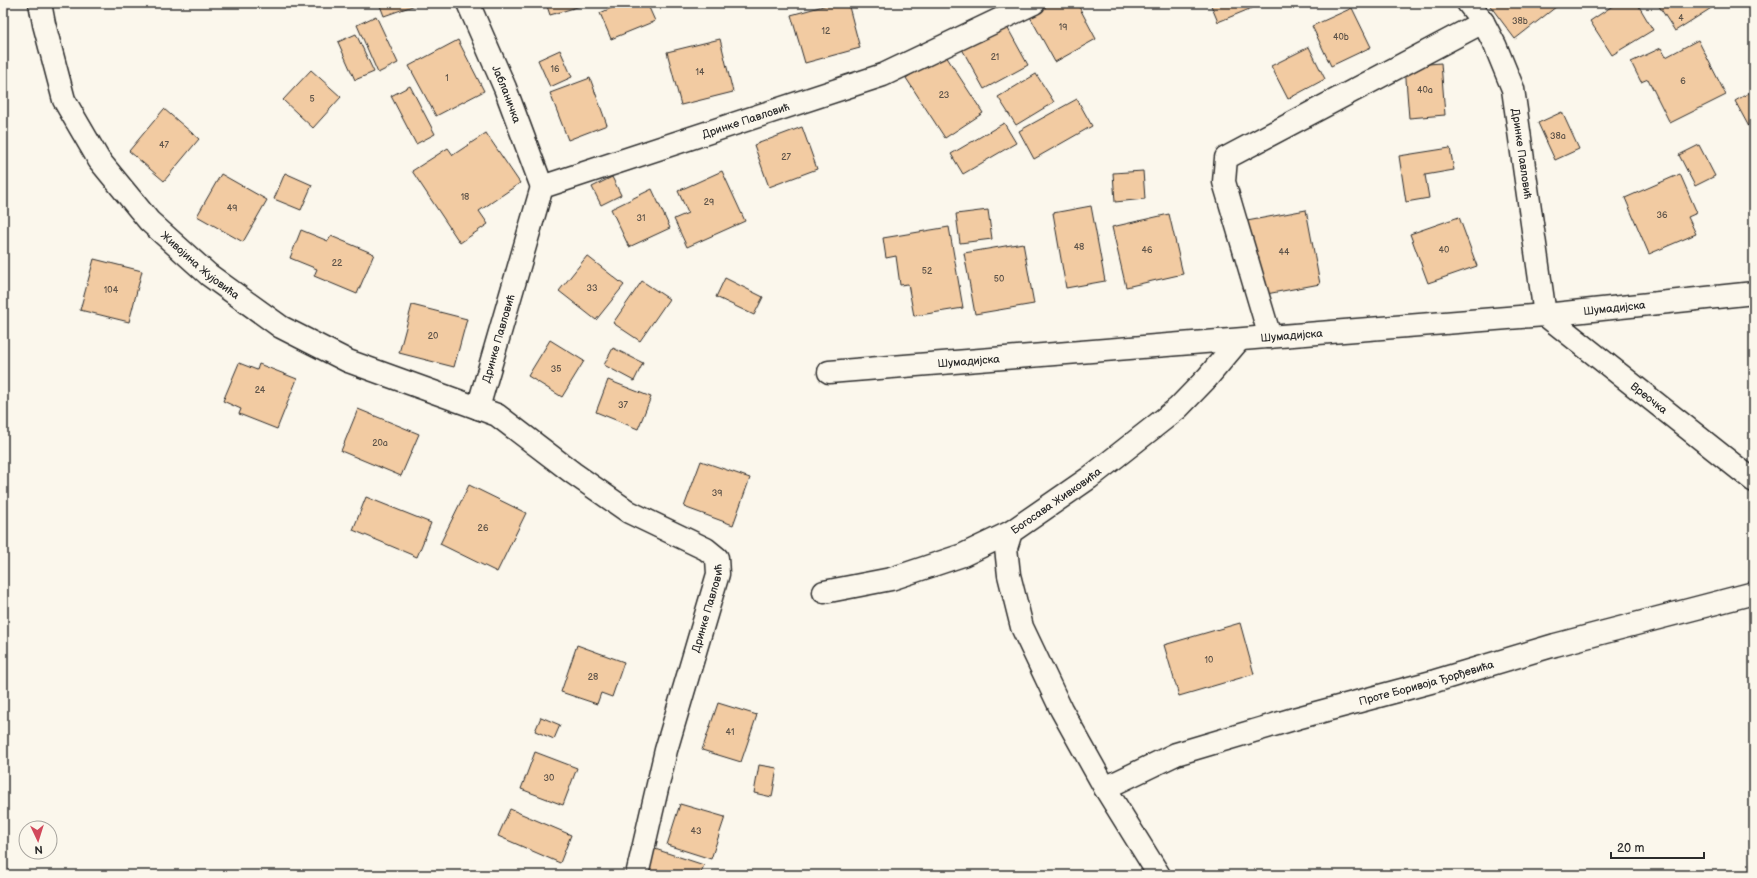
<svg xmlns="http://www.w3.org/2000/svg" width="1757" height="878" font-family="'Balsamiq Sans',sans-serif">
  <rect width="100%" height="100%" fill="#fbf7ec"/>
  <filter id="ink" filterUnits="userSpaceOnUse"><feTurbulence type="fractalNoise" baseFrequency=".025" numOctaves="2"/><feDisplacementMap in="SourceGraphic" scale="8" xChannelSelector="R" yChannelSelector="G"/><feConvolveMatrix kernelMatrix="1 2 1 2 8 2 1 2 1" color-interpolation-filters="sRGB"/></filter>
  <g filter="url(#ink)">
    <g fill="#f2cba2" stroke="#2b2b2b">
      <polygon points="379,3 421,3 384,16"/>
      <polygon points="546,3 591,3 550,15"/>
      <polygon points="623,3 647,3 655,21 611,39 600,13"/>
      <polygon points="834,3 848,3 860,48 805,63 791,15"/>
      <polygon points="1050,3 1077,3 1096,39 1055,62 1029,15"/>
      <polygon points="1210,3 1264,3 1218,22"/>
      <polygon points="1488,3 1561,3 1515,39"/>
      <polygon points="1617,3 1637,3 1653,30 1612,55 1590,21"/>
      <polygon points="1657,3 1715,3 1716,5 1675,31"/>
      <polygon points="1352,8 1371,47 1331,66 1312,26"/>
      <polygon points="376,16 398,63 378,73 357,25"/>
      <polygon points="1006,25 1028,65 984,89 962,49"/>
      <polygon points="356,34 374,72 355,80 338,42"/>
      <polygon points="720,39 733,92 681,105 667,52"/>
      <polygon points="458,40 484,91 436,116 409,66"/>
      <polygon points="1698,40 1726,95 1670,123 1648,79 1641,82 1631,62 1661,48 1666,57"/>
      <polygon points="1309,47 1325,79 1288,99 1271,66"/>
      <polygon points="560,50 572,77 550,87 538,60"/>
      <polygon points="944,53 983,113 945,138 906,78"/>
      <polygon points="1441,63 1445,115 1409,118 1405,66"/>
      <polygon points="311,70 341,97 313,128 283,100"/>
      <polygon points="1036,74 1054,102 1016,125 998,97"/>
      <polygon points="590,78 607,125 568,140 550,93"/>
      <polygon points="410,86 435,134 416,144 391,96"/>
      <polygon points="1754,90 1754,136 1735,101"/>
      <polygon points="1077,99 1092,126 1034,159 1019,131"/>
      <polygon points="164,109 199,139 164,181 129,151"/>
      <polygon points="1562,112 1579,149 1555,160 1538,123"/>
      <polygon points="1004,123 1016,143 963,174 951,154"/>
      <polygon points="802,127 817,169 769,187 754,145"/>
      <polygon points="486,133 520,183 479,211 488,224 460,243 412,171 448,148 453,155"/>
      <polygon points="1699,145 1715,176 1695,186 1679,155"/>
      <polygon points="1450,148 1454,170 1425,175 1429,198 1406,202 1399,156"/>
      <polygon points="722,171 745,221 687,247 674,219 688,213 678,191"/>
      <polygon points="1143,171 1145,199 1115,202 1113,173"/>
      <polygon points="285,173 312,185 301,210 274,199"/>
      <polygon points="221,174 267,200 243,242 197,216"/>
      <polygon points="1680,174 1697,213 1688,217 1696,234 1649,254 1625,198"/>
      <polygon points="612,177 621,195 601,205 592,187"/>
      <polygon points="652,189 670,228 629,247 611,209"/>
      <polygon points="1091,206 1105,281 1066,288 1053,213"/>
      <polygon points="988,210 992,239 960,243 956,214"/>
      <polygon points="1306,210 1320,284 1261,295 1247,221"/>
      <polygon points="1169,214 1183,274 1126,287 1112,227"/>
      <polygon points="1459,217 1477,266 1428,283 1410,234"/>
      <polygon points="949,227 963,308 914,316 908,284 900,285 896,256 886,258 883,238"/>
      <polygon points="301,230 328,241 331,236 374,254 357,294 314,276 317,269 290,258"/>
      <polygon points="1023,243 1034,304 975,314 964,253"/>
      <polygon points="587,256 624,285 596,320 559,291"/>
      <polygon points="94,259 142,271 129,322 80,310"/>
      <polygon points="725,278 763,297 754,315 716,297"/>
      <polygon points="642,281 669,299 640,341 613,323"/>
      <polygon points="412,305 467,319 454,367 399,353"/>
      <polygon points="1754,331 1754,367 1753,367 1751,332"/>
      <polygon points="550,340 584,361 562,397 528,376"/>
      <polygon points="613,348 643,363 634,381 604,365"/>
      <polygon points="239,363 257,370 259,364 297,379 277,429 239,414 241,409 223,401"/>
      <polygon points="608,380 651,397 638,429 596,412"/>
      <polygon points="358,409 419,434 401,476 341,451"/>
      <polygon points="701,461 750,478 733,525 684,507"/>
      <polygon points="469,485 526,513 497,572 440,544"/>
      <polygon points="366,497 431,523 417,557 353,530"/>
      <polygon points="1240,623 1254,674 1179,696 1164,645"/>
      <polygon points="577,645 624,662 612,697 601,693 597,704 561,692"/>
      <polygon points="718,703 757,715 741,762 702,750"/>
      <polygon points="541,717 560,725 554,739 535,731"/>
      <polygon points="535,752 577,768 563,805 521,789"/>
      <polygon points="759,765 777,768 772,797 754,793"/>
      <polygon points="680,804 725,817 711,859 667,845"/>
      <polygon points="510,809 571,835 560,863 498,836"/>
      <polygon points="655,849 704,865 700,875 646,875"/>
    </g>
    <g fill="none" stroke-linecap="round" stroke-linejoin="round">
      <g stroke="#2b2b2b" stroke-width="25">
        <g id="minor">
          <path id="s1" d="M40,3L44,24L64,100L99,160L149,221L209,275L281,327L348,361L478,408"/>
          <path id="s2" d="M468,3L505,88L542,187"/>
          <path id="s3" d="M1468,3L1483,22L1495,45L1513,89L1545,315L1754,481"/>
          <polyline points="1270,337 1224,182 1226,158 1483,22"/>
          <path id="s4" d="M829,372L1545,315L1754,293"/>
          <polyline points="824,592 891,579 963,555 1011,532"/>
          <path id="s5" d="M1105,788L1176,754L1297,718L1435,681L1555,645L1754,593"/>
          <path id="s6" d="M637,875L666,750L718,574L717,558L706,549L629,512L573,473L497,415L478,408L542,187L883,75L1034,3"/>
          <path id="s7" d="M1159,875L1105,788L1061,709L1022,627L1009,575L1006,548L1011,532L1089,478L1178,408L1207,378L1239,340"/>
        </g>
      </g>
      <use href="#minor" stroke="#fbf7ec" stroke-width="22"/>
    </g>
  </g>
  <g text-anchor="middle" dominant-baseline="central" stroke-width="3.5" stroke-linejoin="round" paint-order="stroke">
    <g font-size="9" fill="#5d5349">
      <text x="1681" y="18">4</text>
      <text x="1520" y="21">38b</text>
      <text x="1063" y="27">19</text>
      <text x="826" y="31">12</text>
      <text x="1341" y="37">40b</text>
      <text x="995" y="57">21</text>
      <text x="555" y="69">16</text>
      <text x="700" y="72">14</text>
      <text x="447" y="78">1</text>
      <text x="1683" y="81">6</text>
      <text x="1425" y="90">40a</text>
      <text x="944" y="95">23</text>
      <text x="312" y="99">5</text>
      <text x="1558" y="136">38a</text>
      <text x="164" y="145">47</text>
      <text x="786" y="157">27</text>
      <text x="465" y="197">18</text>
      <text x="709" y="202">29</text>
      <text x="232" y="208">49</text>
      <text x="1662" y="215">36</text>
      <text x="641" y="218">31</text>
      <text x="1079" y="247">48</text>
      <text x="1147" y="250">46</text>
      <text x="1444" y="250">40</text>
      <text x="1284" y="252">44</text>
      <text x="337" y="263">22</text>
      <text x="927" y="271">52</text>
      <text x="999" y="279">50</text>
      <text x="592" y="288">33</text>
      <text x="111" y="290">104</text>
      <text x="433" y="336">20</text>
      <text x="556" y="369">35</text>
      <text x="260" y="390">24</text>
      <text x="623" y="405">37</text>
      <text x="380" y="443">20a</text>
      <text x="717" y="493">39</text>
      <text x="483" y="528">26</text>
      <text x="1209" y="660">10</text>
      <text x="593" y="677">28</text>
      <text x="730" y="732">41</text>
      <text x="549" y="778">30</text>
      <text x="696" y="831">43</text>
    </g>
    <g font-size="11" fill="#2b2b2b" stroke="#fbf7ec">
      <text stroke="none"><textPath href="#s2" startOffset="99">Јабланичка</textPath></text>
      <text stroke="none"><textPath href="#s6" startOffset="1056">Дринке Павловић</textPath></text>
      <text stroke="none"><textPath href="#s3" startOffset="163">Дринке Павловић</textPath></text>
      <text stroke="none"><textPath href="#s1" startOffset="316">Живојина Жујовића</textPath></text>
      <text stroke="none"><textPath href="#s4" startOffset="788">Шумадијска</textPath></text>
      <text stroke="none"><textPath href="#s4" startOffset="464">Шумадијска</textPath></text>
      <text stroke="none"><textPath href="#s6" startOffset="684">Дринке Павловић</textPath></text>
      <text stroke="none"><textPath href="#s4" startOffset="140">Шумадијска</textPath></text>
      <text stroke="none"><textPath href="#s3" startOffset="459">Вреочка</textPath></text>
      <text stroke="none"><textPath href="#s7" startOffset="436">Богосава Живковића</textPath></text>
      <text stroke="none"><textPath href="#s6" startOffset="276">Дринке Павловић</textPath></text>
      <text stroke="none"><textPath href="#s5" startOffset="339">Проте Боривоја Ђорђевића</textPath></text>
    </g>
  </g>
  <rect width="1757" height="878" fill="none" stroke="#fbf7ec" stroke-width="16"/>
  <rect x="8" y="8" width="1741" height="862" fill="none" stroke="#2b2b2b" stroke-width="1.5" filter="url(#ink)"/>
  <g transform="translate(38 840) rotate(176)"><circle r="19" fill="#fbf7ec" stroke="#a8a59f"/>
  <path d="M0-3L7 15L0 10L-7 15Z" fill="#d1495b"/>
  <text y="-6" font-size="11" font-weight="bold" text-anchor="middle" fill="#2b2b2b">N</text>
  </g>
  <path d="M1611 852v6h93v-6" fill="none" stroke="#2b2b2b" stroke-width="2"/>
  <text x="1617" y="852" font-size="12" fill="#2b2b2b" stroke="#fbf7ec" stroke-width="3" paint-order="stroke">20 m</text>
</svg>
